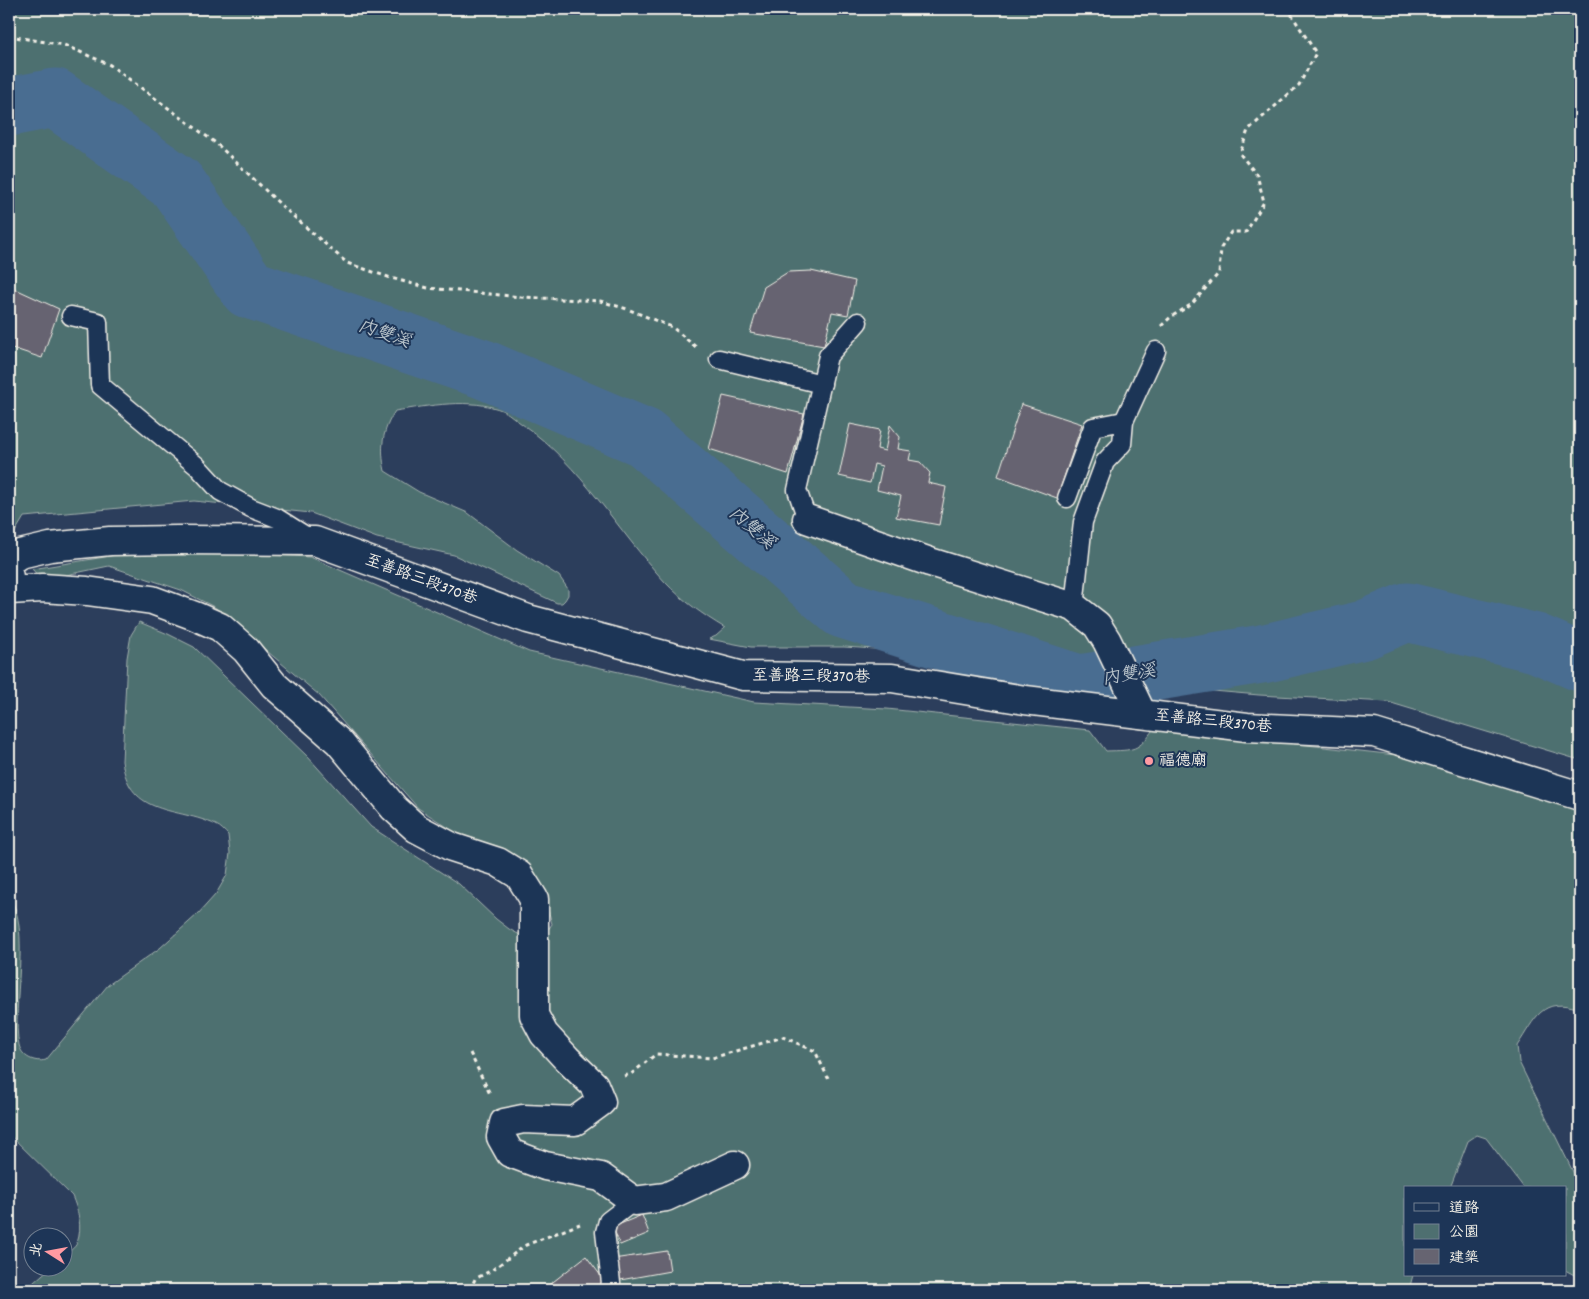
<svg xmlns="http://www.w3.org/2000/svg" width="1589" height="1299" font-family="Dekko,'LXGW WenKai TC',sans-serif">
  <rect width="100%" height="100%" fill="#2c3e5c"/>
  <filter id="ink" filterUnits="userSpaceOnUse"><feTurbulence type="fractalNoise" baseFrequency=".02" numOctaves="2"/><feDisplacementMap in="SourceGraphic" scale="10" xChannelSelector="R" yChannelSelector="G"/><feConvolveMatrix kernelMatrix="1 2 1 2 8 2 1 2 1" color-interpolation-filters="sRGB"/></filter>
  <g filter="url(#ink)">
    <g fill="#4e6f70" stroke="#a1b0ac">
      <path d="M9,9H1580V752L1576,759L1388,702L1259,695L1144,685L1070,683L997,671L922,652L844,647H751L709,639L716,636L725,628C703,615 682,600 665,582C617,530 581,465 522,424C516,420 510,414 504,411C471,397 428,406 395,411C382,431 380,448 385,471L419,492L468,513L517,550L559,576L568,589V595L565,600L562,603H557L454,555L377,538L311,513L194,501L24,517L9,542Z"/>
      <path d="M204,552L310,557L529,652L754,702L887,709L1090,730L1106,751C1134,750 1138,752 1154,728L1396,755L1580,810V1009C1541,996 1536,1018 1517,1046L1519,1062L1580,1186V1278L1565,1270V1188H1524L1486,1138L1477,1135L1468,1141L1450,1188H1405V1275H1413L1409,1290H25L51,1267L62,1266L63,1257C67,1253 75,1248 77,1243C83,1227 78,1210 72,1196L9,1134V896C32,928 11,1006 19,1045C22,1057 34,1063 46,1060L108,985L160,948L198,914L216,894L227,875L230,853L228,835C225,832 221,827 216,825C177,806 130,818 122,761L127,658L131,635L139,622L168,634L194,647L308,757L371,827L459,884L496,919L509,929L531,941L544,936L552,924L542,886L514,856L455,832L418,808L319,695L216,608L181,590L109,566L42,580L32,569L117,555Z"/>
    </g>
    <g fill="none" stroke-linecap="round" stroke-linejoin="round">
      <polyline stroke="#4a6d91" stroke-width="59" points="9,107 55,98 177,184 249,289 483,369 645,438 843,609 1079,684 1262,654 1364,630 1407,612 1536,643 1580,662"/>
    </g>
    <g fill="#666471" stroke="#f4f1e8">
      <polygon points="811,271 855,281 848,315 832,312 824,346 750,333 764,287 788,272"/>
      <polygon points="9,286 59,309 42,358 9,347"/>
      <polygon points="723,396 804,414 788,474 709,449"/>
      <polygon points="1021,404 1082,424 1057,498 998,476"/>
      <polygon points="850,424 880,430 877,449 885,451 890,425 900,437 898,449 911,451 909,460 920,462 930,473 928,483 946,487 939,525 896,517 901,496 877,490 882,466 874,464 870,483 839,476"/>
      <polygon points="642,1215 649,1233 620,1245 613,1227"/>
      <polygon points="667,1251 670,1271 615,1281 613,1259"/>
      <polygon points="586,1256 610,1288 607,1290 545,1290 544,1289"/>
    </g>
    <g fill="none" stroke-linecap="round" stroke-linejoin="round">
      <g stroke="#f4f1e8" stroke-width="21">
        <g id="service">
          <polyline points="71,316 98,322 100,385 197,466 220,491 251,508 277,518 312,540"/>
          <polyline points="719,359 822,384"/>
          <polyline points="1067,498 1093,427 1124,421"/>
          <polyline points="807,519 797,490 828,356 858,322"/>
          <polyline points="1074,607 1083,522 1105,462 1122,444 1124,421 1156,351"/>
          <polyline points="609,1290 611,1283 605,1232 608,1221 634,1201"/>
        </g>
      </g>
      <g stroke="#f4f1e8" stroke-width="31">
        <g id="minor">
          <polyline points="807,519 930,562 1074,607 1097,625 1107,641 1142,714"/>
          <polyline points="9,561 20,554 50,547 110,541 178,540 315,541 528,619 743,676 892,678 1025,700 1247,727 1374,733 1580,796"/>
          <polyline points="9,577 10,590 42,588 87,591 152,600 195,616 220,627 246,650 274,685 339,742 394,808 416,828 452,847 498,862 519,875 534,899 534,1015 544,1034 567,1059 594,1085 601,1102 575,1121 523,1119 504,1123 501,1137 510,1153 545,1166 601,1177 634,1201 666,1197 735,1165"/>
        </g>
      </g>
      <g stroke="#f4f1e8" stroke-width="3" stroke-dasharray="4 4" stroke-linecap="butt">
        <polyline points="9,36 64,45 110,65 217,144 284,208 347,263 391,278 428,288 521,297 600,301 627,309 672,327 697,348"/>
        <polyline points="1161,326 1172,316 1191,305 1219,273 1221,248 1231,232 1246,232 1264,202 1257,175 1240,154 1248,130 1299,85 1316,53 1288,9"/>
        <polyline points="470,1053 491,1096"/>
        <polyline points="624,1076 631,1074 656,1054 712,1058 783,1037 815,1051 828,1078"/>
        <polyline points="470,1290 475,1279 492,1270 526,1245 580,1224"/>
      </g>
      <use href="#service" stroke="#1d3557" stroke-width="18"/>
      <use href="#minor" stroke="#1d3557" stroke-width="28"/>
    </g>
  </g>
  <circle fill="#ff9aa2" stroke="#1d3557" stroke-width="2" cx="1149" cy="761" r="5"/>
  <g text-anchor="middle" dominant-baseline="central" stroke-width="4" stroke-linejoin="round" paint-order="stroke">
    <g font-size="16" fill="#f4f1e8" stroke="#1d3557">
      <text transform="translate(421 580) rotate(20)">至善路三段370巷</text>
      <text transform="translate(811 677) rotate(1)">至善路三段370巷</text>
      <text transform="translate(1213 722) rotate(6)">至善路三段370巷</text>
    </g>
    <g font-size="16" fill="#f4f1e8" stroke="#1d3557" text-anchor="start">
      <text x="1159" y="761">福德廟</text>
    </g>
    <g font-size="18" font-style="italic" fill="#b8c3ca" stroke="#1d3557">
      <text transform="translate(384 335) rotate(19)">內雙溪</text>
      <text transform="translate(751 529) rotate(41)">內雙溪</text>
      <text transform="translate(1129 676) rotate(-9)">內雙溪</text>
    </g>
  </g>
  <rect width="1589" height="1299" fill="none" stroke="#1d3557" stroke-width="30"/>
  <rect x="15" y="15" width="1559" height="1269" fill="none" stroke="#f4f1e8" stroke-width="2" filter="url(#ink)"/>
  <rect x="1404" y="1186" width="162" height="90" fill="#1d3557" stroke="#738091"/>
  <rect x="1414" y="1203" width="25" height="8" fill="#1d3557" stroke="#738091"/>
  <text x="1449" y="1212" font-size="15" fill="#f4f1e8">道路</text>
  <rect x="1414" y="1224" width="25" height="15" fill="#4e6f70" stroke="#738091"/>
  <text x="1449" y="1236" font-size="15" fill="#f4f1e8">公園</text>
  <rect x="1414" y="1249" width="25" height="15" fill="#666471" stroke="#738091"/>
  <text x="1449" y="1262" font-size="15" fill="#f4f1e8">建築</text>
  <g transform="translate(48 1252) rotate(281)"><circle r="24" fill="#1d3557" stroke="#738091"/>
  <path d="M0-4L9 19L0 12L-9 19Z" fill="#ff9aa2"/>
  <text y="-8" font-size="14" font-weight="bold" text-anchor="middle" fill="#f4f1e8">北</text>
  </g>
</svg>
